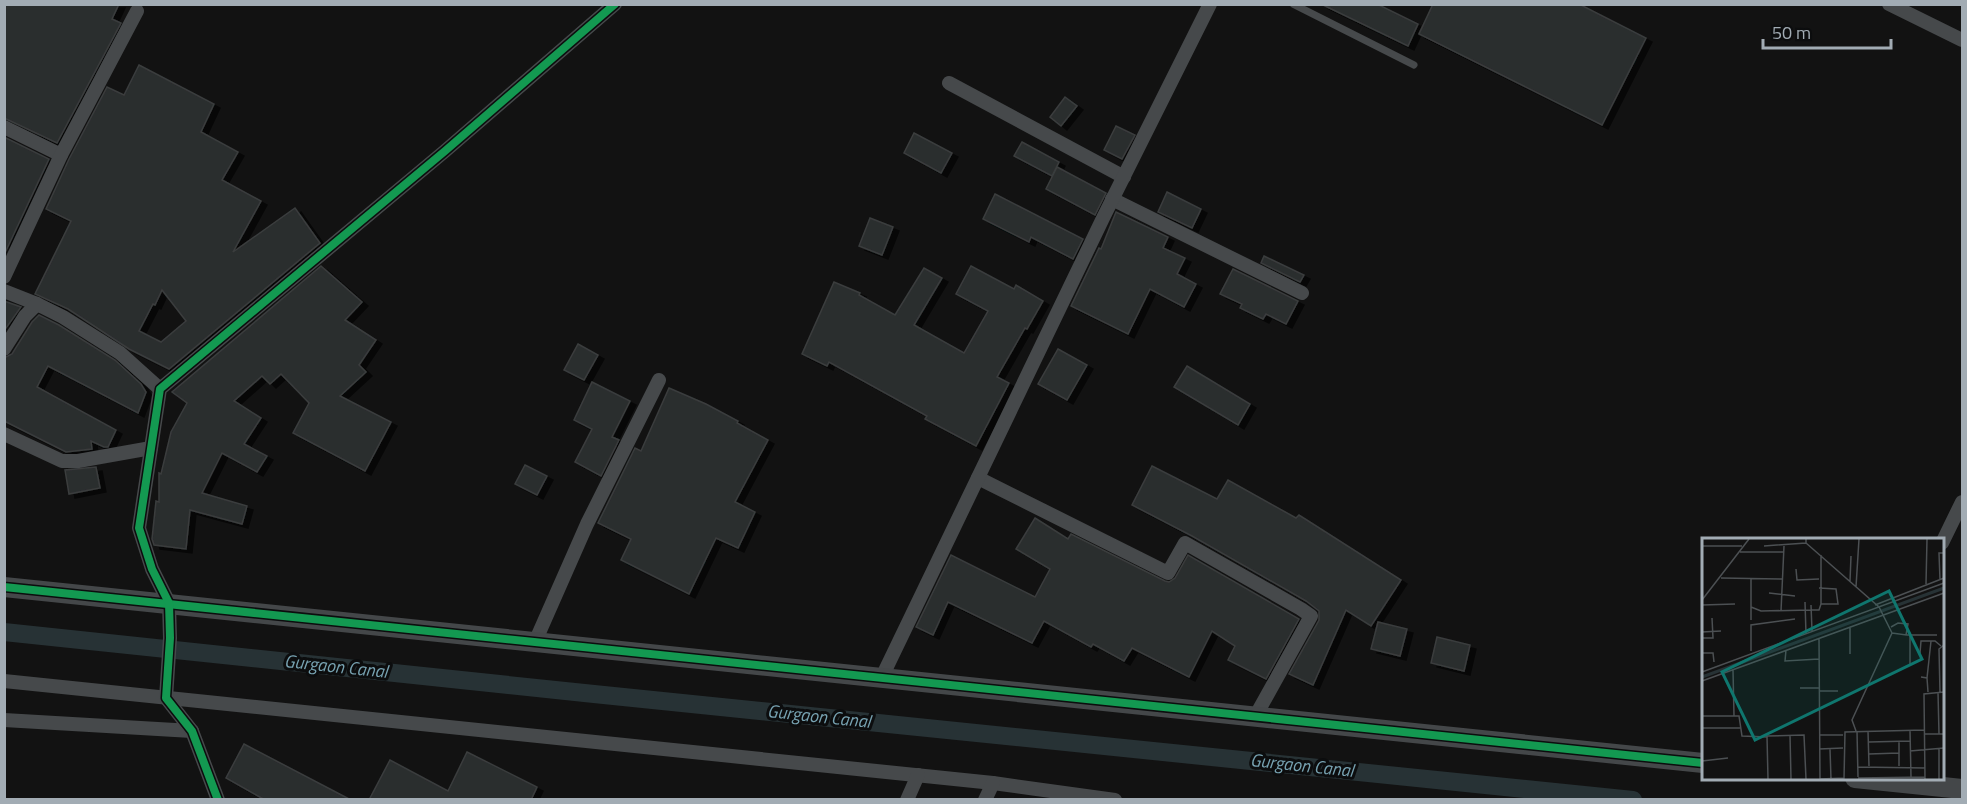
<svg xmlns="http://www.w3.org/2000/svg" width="1967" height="804" font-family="'Titillium Web',sans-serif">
  <defs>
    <filter id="shadow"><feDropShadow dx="6" dy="4" stdDeviation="0" flood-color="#0009"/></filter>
  </defs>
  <rect width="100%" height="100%" fill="#121212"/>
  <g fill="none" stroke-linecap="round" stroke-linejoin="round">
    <polyline stroke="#273235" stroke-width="18" points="4,632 594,694 1633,800"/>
  </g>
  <g fill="#2c2d2e" stroke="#3a3d3e" stroke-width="1.5" fill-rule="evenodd" filter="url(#shadow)">
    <polygon points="4,4 119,4 112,19 121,23 57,143 4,118"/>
    <polygon points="1321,4 1377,4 1418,24 1408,46"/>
    <polygon points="1433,4 1579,4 1646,38 1602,125 1419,34"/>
    <path d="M139,65L214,104L201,132L238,152L222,180L261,201L233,252L295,208L320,243L169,369L129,349L68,309L35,294L71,221L46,209L69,159L107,87L124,95ZM162,290L186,321L161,342L139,331L153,304L155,305Z"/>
    <polygon points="1065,97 1077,106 1061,126 1050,117"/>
    <polygon points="1116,126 1135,135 1122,159 1104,150"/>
    <polygon points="914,133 952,153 941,173 904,153"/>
    <polygon points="4,137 49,159 4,255"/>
    <polygon points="1022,142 1059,162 1052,176 1014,156"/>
    <polygon points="1057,167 1106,193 1095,215 1046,189"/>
    <polygon points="1167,192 1201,209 1192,228 1158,212"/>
    <polygon points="995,194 1083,239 1073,259 1031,237 1029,242 983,219"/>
    <polygon points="1116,212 1168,237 1163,248 1185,258 1177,274 1196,284 1184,307 1150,289 1128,334 1071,306 1099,248 1101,249"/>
    <polygon points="870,218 893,227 882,255 859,246"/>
    <polygon points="1264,256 1304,275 1300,282 1261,263"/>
    <polygon points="321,266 362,302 345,320 376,340 359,365 366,372 340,396 391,422 365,471 293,433 309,403 281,374 270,384 262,376 234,401 261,418 244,444 267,456 257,472 222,453 202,493 247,506 242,524 190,510 186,549 154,545 152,539 156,501 159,502 159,473 161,474 171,432 187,403 172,392"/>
    <polygon points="971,266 1014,289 1016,285 1043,301 1027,329 1025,328 997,377 1009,383 976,446 925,419 927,416 829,362 827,366 802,354 834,282 860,293 859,295 895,315 924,268 942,278 914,325 964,353 988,311 956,294"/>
    <polygon points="1233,269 1298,301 1286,324 1266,314 1263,319 1240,308 1242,304 1220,294"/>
    <polygon points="4,301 21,307 4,331"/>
    <polygon points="39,315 59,325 115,360 141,384 146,392 138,413 48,366 37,387 116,430 108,447 104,447 91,441 92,449 66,452 4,421 4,358 12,354 32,322"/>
    <polygon points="578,344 598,355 584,380 564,370"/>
    <polygon points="1058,349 1087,365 1067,400 1038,384"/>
    <polygon points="1187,366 1250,404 1238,425 1174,387"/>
    <polygon points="592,382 630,401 612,437 619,440 601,476 575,462 592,429 574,420"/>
    <polygon points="669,388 706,404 738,421 737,423 768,440 735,502 755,512 738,548 716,538 689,594 621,560 631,539 598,523 635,448 641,451"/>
    <polygon points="525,465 547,476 537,495 515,484"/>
    <polygon points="1152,466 1217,499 1228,480 1296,518 1299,515 1401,580 1371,626 1346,610 1313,685 1289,674 1319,620 1319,611 1306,601 1192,536 1132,505"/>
    <polygon points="96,467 100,488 69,494 65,470"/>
    <polygon points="1035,518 1068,539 1071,534 1165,581 1169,582 1175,578 1188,555 1299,619 1266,679 1228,660 1235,646 1212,631 1189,677 1132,648 1124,661 1093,644 1091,647 1044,621 1032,643 948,602 933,635 916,627 951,555 1035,597 1050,569 1016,549"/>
    <polygon points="1378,622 1407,629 1400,656 1371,649"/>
    <polygon points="1437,637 1470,645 1464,671 1431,663"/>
    <polygon points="244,744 351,800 265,800 226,778"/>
    <polygon points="467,752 537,787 531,800 369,800 390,760 448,791"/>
  </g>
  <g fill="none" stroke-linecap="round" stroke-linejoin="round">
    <polyline stroke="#46494b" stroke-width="7" points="1293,4 1414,65"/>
    <g stroke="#46494b" stroke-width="14">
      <polyline points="1889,4 1962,40"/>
      <polyline points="949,83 1124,177"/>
      <polyline points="4,127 61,155"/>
      <polyline points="1112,199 1302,293"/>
      <polyline points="4,277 61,155 137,11"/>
      <polyline points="4,291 37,304"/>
      <polyline points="4,349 25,316 37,304 63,317 120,353 160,389"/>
      <polyline points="4,434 62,461 78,461 151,448"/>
      <polyline points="978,478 1168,573 1185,543 1301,609 1311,616 1255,717"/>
      <polyline points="1942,543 1962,502"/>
      <polyline points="535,642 587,524 659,380"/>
      <polyline points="881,679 1104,216 1210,4"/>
      <polyline points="4,681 993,783 1115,800"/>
      <polyline points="4,720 192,731"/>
      <polyline points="218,800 192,731 166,698 170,638 169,603 152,569 139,528 160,389 445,151 615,4"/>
      <polyline points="907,800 918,775"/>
      <polyline points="985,800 993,783"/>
    </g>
    <g stroke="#444749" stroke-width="20">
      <polyline points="4,587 1703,763"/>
      <polyline points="1855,778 1962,789"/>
    </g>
    <g stroke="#0c0d0e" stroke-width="11">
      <g id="cycleway">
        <polyline points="4,587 1703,763"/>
        <polyline points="218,800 192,731 166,698 170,638 169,603 152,569 139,528 160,389 445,151 615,4"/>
      </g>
    </g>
    <use href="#cycleway" stroke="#139951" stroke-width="8"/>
  </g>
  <g text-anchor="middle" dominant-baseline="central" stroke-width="6" stroke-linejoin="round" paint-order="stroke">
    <g font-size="18" font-style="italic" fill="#77a2b1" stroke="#0c0d0e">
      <text transform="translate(336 666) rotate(6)">Gurgaon Canal</text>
      <text transform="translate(819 716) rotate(6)">Gurgaon Canal</text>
      <text transform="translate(1302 765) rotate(6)">Gurgaon Canal</text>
    </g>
  </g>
  <g transform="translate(1702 538)">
    <rect width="242" height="242" fill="#121212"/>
    <path fill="none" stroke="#273235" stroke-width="3" d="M0,139L242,50"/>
    <path fill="none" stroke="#4c5053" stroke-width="1.5" d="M104,1V5L177,69L190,95L150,182L154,193M0,8H40M62,8L104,5M38,14H81M94,31L95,42L117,41M19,40L80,41M238,42L237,15H242M148,43L149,18M224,46L225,1M154,49L157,1M67,55L93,58M0,62L47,1M103,64L104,96M119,66V17M0,67L33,66M109,67L110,93M173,67L242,40M49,69L59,73L109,72H117L119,66H136L134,51L117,50M79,73L82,8M49,82V41M148,89V116M189,89L196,85L206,86L204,97L190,95M0,94L19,93M204,97H235M0,100H11L10,80M117,100L118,241M84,112L83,123L117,121M49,113V87L93,81M0,115H11L12,124M218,115L219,103H233L239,108M208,126V97M31,132L32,178M0,134L242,45M219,139L225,140L226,154M225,140L229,103M0,143L242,55M98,150H118M117,153H136M236,154L237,196M238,154L237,111L242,107M0,178H37L40,198L65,199M208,192L209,239M155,193L156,239M166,193L167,228M222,196H242M88,197L89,241M117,197H141M167,204L208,203M197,204V228M237,210V241M117,211L141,210M128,211L129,241M208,213L242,210M0,214V190H39M167,216L197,215M0,223L26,220M156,229L223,230M156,240L223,239M66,241L65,198L102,197L104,241M118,241L142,240M142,241L143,194L222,192M223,241L222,156L242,154"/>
    <path fill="#0f766e" fill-opacity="0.15" stroke="#0f766e" stroke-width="3" d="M187,53L220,121L53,202L20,134Z"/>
    <rect width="242" height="242" fill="none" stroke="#a2acb4" stroke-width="3"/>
  </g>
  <rect width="1967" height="804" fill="none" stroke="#a2acb4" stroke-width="12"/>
  <path d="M1763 39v9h128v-9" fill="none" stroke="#a2acb4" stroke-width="3"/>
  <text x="1772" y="39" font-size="18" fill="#a2acb4" stroke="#0c0d0e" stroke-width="4.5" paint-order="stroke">50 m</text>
</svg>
